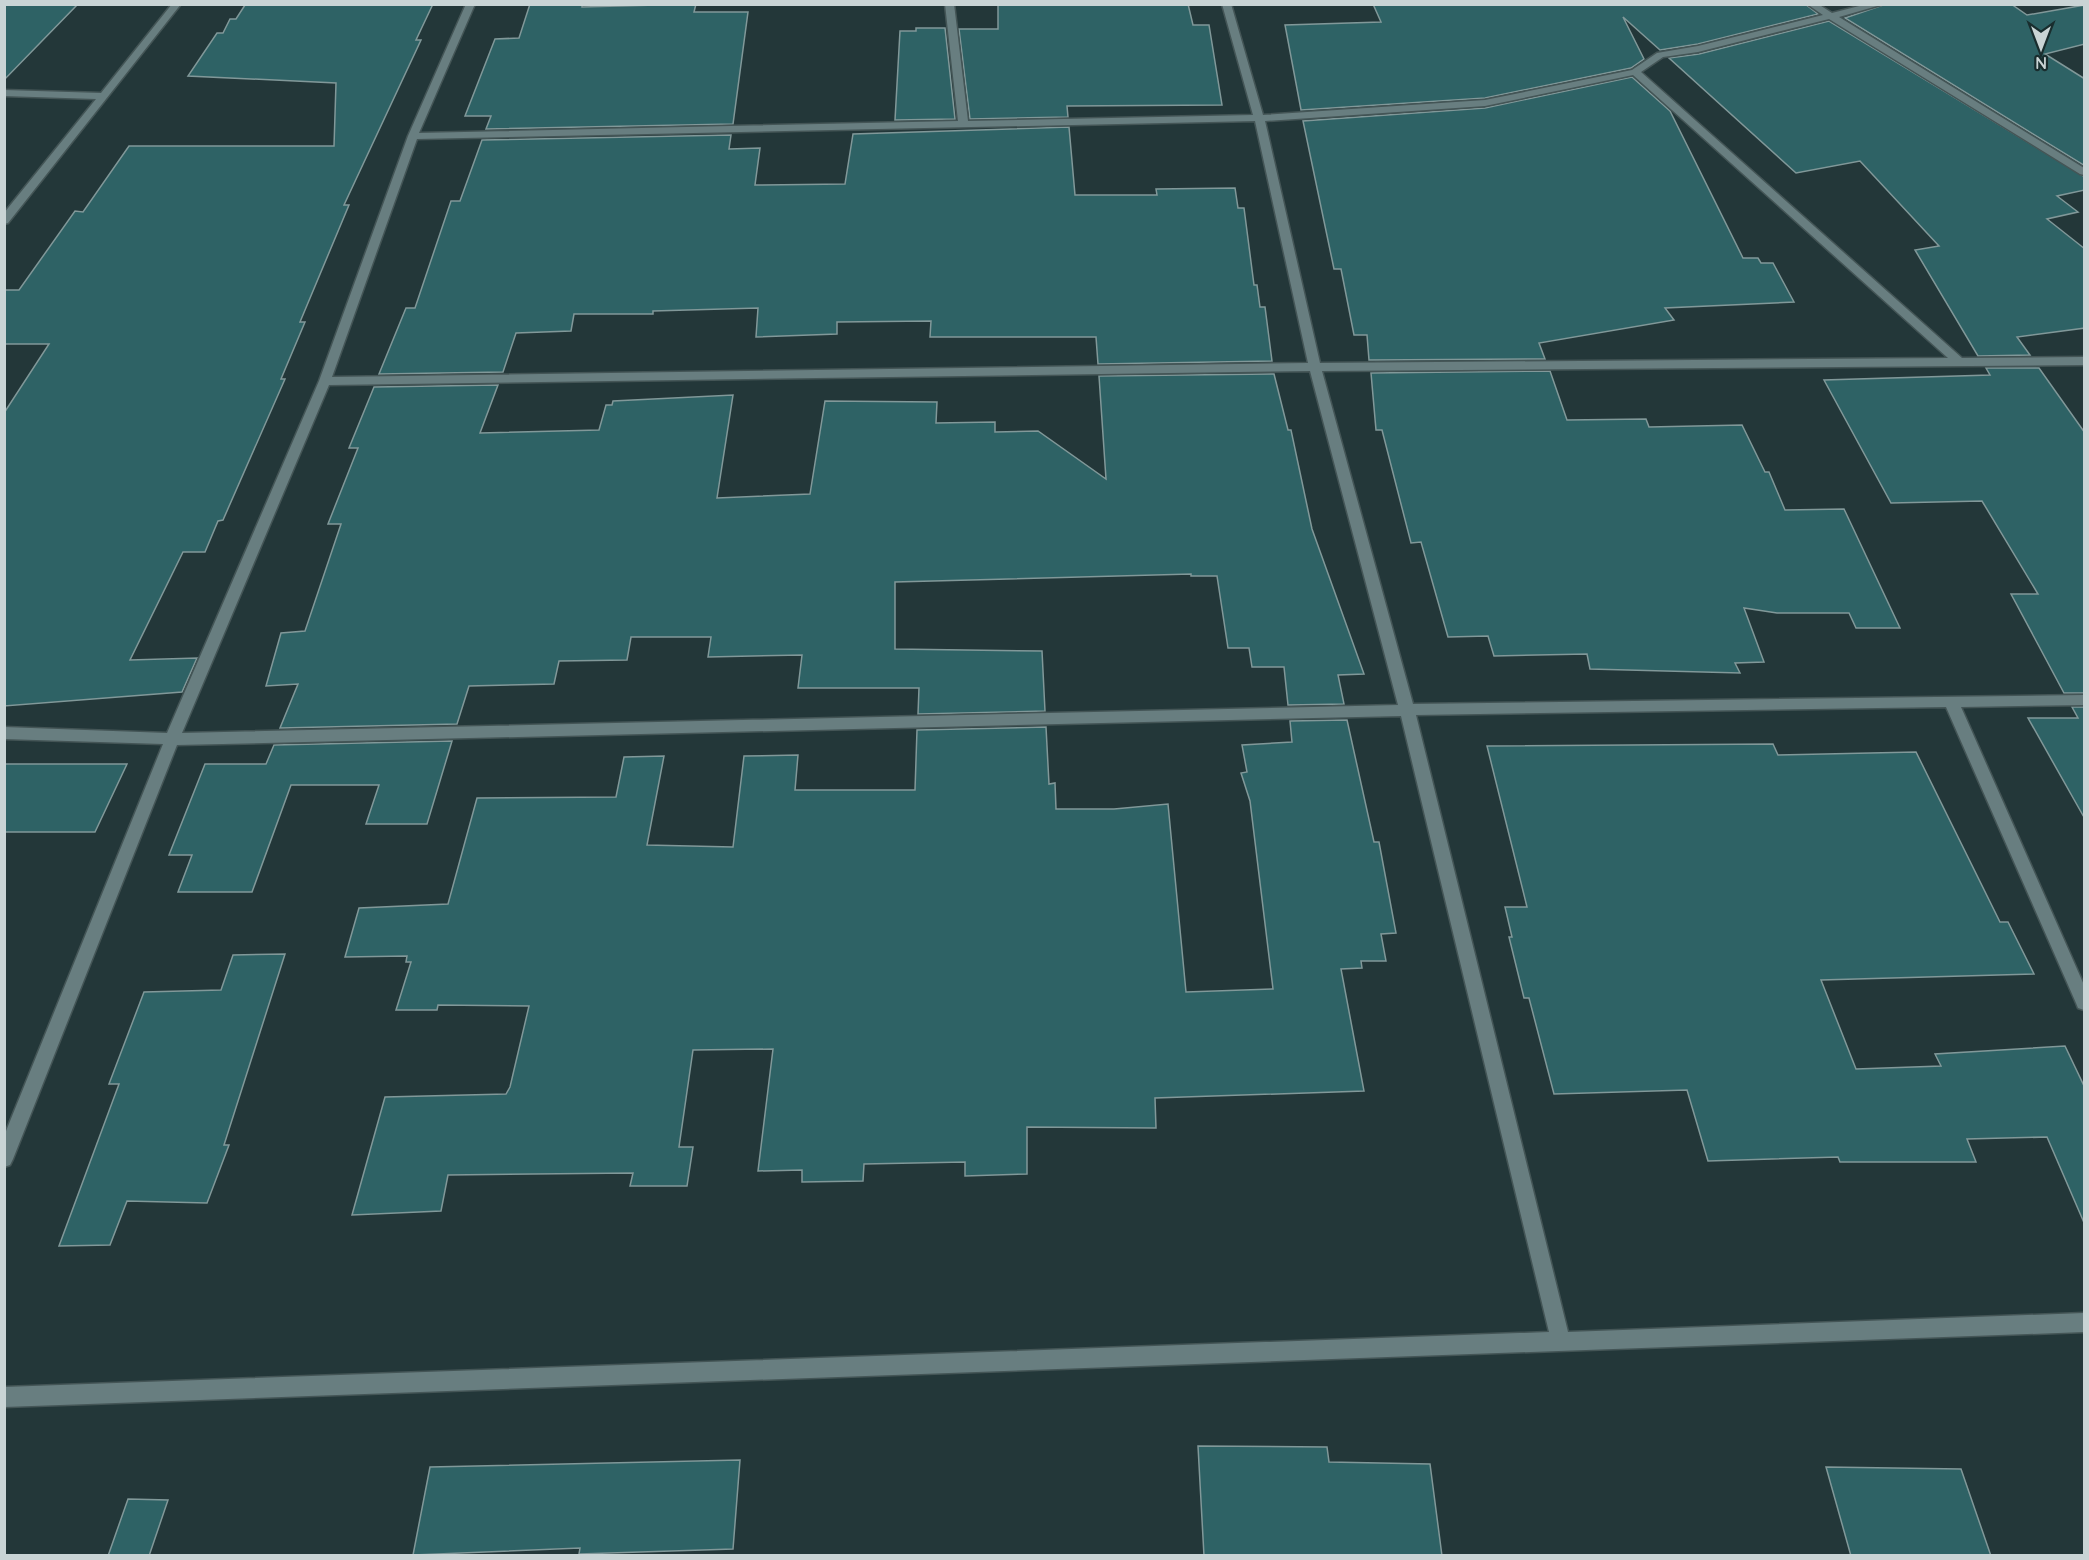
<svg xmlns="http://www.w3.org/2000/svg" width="2089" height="1560" font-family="Quicksand,sans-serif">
  <rect width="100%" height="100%" fill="#233739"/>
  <g fill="#2e6265" stroke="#819899" stroke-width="1.5">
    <polygon points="4,4 78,4 4,80"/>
    <polygon points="433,4 416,40 421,40 344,205 349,205 300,322 305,322 281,379 285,379 223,520 218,521 205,552 183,552 130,660 197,658 182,692 4,706 4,413 49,344 4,344 4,290 19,290 75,211 83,212 129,146 334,146 336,83 188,76 217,33 223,33 230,19 236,19 245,5"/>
    <polygon points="530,4 582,4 582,7 696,4 694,12 748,12 733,124 486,129 491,116 465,116 495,39 519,38"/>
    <polygon points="998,4 1188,4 1193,25 1209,25 1222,105 1067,106 1068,117 970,119 959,29 998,29"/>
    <polygon points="1373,4 1805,4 1818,14 1698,44 1660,50 1623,17 1644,59 1631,68 1485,98 1301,110 1285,25 1381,22"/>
    <polygon points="1886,4 2011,4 2027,15 2085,5 2085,44 2045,54 2085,79 2085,166 1845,18"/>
    <polygon points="1829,21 2085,177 2085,190 2057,196 2078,212 2047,219 2085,249 2085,328 2017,337 2030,355 1978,356 1915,250 1939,246 1860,161 1796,173 1669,58 1699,54"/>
    <polygon points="916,28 945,28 955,119 895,120 900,31 916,31"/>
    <polygon points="1632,77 1670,111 1743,258 1758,258 1761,263 1773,263 1794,302 1665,308 1674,320 1539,343 1545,359 1369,360 1367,335 1354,335 1341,269 1334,269 1303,121 1485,108"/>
    <polygon points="1069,127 1075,195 1157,195 1156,189 1235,188 1238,208 1244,208 1254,285 1257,285 1260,307 1265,307 1272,361 1098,364 1096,337 930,337 931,321 837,322 837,334 756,337 758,308 653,311 653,314 574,314 571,331 516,333 503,372 379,374 406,308 415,308 451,201 460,201 482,140 731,135 729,149 760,148 755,185 845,184 853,134"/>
    <polygon points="1986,368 2039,368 2085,433 2085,693 2064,693 2011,594 2038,594 1982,501 1891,503 1824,380 1990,375"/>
    <polygon points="1550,371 1567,420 1646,419 1649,427 1742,425 1765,472 1769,472 1785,510 1844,509 1900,628 1856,628 1849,613 1777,613 1744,608 1764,662 1735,663 1740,673 1590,669 1587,654 1494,656 1488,636 1448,637 1421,542 1411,543 1382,430 1376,430 1371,373"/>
    <polygon points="1274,374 1288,430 1291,430 1312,529 1364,674 1338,675 1344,704 1288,705 1284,667 1252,667 1249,648 1228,648 1217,576 1191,576 1191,574 895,582 895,649 1042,651 1045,711 918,714 919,688 798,688 802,655 708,657 711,637 631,637 627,660 559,661 554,684 469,686 457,724 280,728 298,684 266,686 281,633 305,631 341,524 328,524 358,448 349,448 374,387 498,385 480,433 599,430 606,405 612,405 613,401 733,395 717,498 810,494 825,401 937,402 936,423 995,422 995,432 1038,431 1106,479 1099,376"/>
    <polygon points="2072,707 2085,707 2085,819 2028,718 2078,718"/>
    <polygon points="1347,720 1374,842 1379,842 1396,933 1381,934 1386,961 1361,961 1362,968 1341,969 1364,1091 1155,1098 1156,1128 1027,1127 1027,1174 965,1176 965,1162 864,1164 863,1181 802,1182 802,1170 758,1171 773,1049 693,1050 679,1147 693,1147 687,1186 630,1186 633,1173 448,1175 441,1211 352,1215 385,1097 506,1094 510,1087 529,1006 438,1005 437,1010 396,1010 411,962 406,962 407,956 345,957 359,908 448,904 477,798 616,797 624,757 664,756 647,845 733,847 744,756 798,755 795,790 915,790 917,730 1046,727 1049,784 1055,783 1056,809 1114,809 1168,804 1186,992 1273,989 1250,801 1241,773 1247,772 1242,745 1292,742 1290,721"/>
    <polygon points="452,741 427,824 366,824 379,785 291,785 252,892 178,892 192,855 169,855 205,764 266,764 274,745"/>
    <polygon points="1773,744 1778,755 1916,752 2000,922 2008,922 2034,974 1821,980 1856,1069 1941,1066 1935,1054 2065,1046 2085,1088 2085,1225 2047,1137 1967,1139 1976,1162 1840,1162 1838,1157 1708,1161 1687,1090 1554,1094 1529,998 1524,998 1509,937 1512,937 1505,907 1527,907 1487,746"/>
    <polygon points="4,764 127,764 95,832 4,832"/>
    <polygon points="285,954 224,1145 229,1145 207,1203 127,1201 110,1245 59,1246 119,1084 109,1084 144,992 221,990 233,955"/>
    <polygon points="1198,1446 1327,1447 1329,1462 1430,1464 1442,1556 1204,1556"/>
    <polygon points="740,1460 733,1549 579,1554 580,1548 413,1555 430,1467"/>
    <polygon points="1826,1467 1961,1469 1991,1556 1851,1556"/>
    <polygon points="128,1499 168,1500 149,1556 108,1556"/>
  </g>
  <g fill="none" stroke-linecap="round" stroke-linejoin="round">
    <g stroke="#445556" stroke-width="3">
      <g id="street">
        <polygon points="172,4 181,4 8,223 4,224 4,213 96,99 4,96 4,90 101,93"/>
        <path d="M466,4H475L419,133L958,121L945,4H954L968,121L1253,115L1222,4H1231L1263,115L1485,100L1632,70L1657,53L1698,46L1823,15L1807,4H1818L1832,13L1867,4H1884L1839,17L2084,168V175L2080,174L1829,19L1698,52L1663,57L1641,72L1962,358L2084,357V365L1322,371L1413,704L2084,695V705L1961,707L2084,985V1010L2078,1008L2076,1003L1946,707L1416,715L1568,1332L2084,1313V1332L4,1407V1387L1549,1332L1401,716L177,745L13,1159L10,1165L4,1167V1136L163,744L4,739V727L167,733L319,381L408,136ZM1633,75L1948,358L1320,363L1265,121L1485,106ZM1255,121L1308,363L332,377L417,139ZM1310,371L1398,705L182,733L329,385Z"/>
      </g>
    </g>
    <use href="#street" fill="#687e80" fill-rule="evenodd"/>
  </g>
  <rect width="2089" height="1560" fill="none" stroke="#c9d4d5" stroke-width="12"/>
  <g transform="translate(2041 48) rotate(180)" stroke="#192d2e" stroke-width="4.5" paint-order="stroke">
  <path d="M0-4.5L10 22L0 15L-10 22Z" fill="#c9d4d5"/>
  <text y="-9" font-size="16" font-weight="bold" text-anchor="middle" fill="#c9d4d5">N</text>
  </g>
</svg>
